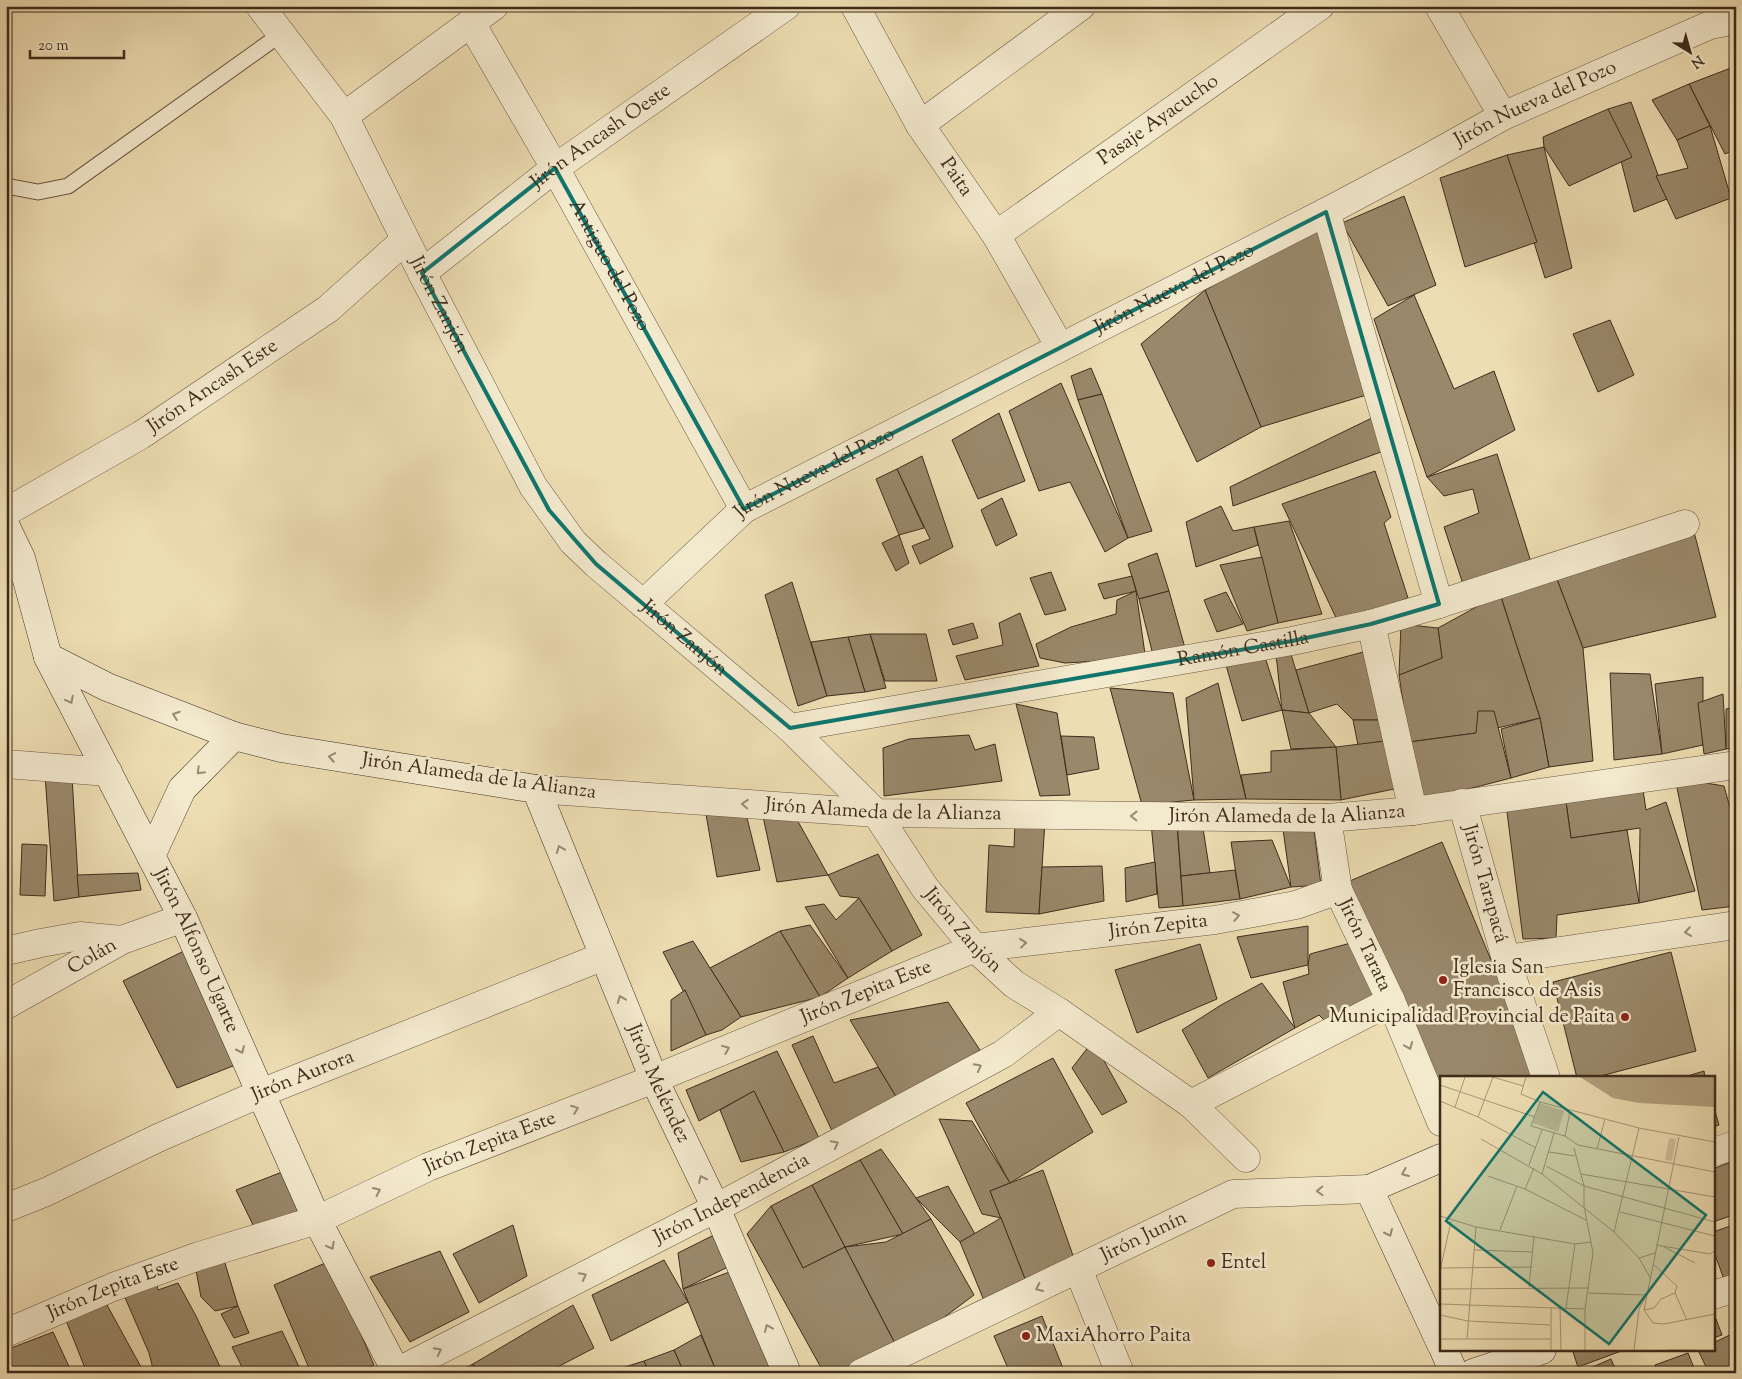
<svg xmlns="http://www.w3.org/2000/svg" width="1742" height="1379" font-family="'Sorts Mill Goudy',serif">
  <rect width="100%" height="100%" fill="#edddb2"/>
  <filter id="stains"><feTurbulence type="fractalNoise" baseFrequency=".004" numOctaves="4"/><feColorMatrix values="0 0 0 0 .2 0 0 0 0 .09 0 0 0 0 .02 0 0 0 .5 -.17"/></filter>
  <radialGradient id="worn" r=".72"><stop offset=".6" stop-color="#630" stop-opacity="0"/><stop offset="1" stop-color="#630" stop-opacity=".3"/></radialGradient>
  <g fill="#99886a" stroke="#3e2c1c">
    <polygon points="1736,66 1736,149 1725,154 1689,84"/>
    <polygon points="1689,84 1710,126 1677,140 1652,100"/>
    <polygon points="1631,102 1667,199 1634,212 1608,109"/>
    <polygon points="1608,109 1632,157 1569,186 1544,147 1543,137"/>
    <polygon points="1710,126 1731,198 1676,219 1656,176 1688,168 1677,140"/>
    <polygon points="1544,147 1572,268 1545,278 1507,155"/>
    <polygon points="1507,155 1537,242 1465,267 1440,178"/>
    <polygon points="1404,196 1436,285 1388,306 1342,223"/>
    <polygon points="1317,228 1373,393 1261,427 1205,290"/>
    <polygon points="1205,290 1261,427 1197,462 1141,344"/>
    <polygon points="1414,295 1454,389 1494,371 1515,430 1427,477 1374,319"/>
    <polygon points="1610,320 1634,375 1598,392 1573,334"/>
    <polygon points="1091,368 1102,394 1078,400 1071,376"/>
    <polygon points="1061,383 1128,538 1105,552 1070,482 1039,491 1009,411"/>
    <polygon points="1102,394 1152,531 1128,538 1078,400"/>
    <polygon points="999,413 1025,481 978,499 952,440"/>
    <polygon points="1380,414 1389,449 1233,506 1230,487"/>
    <polygon points="1497,454 1531,562 1464,587 1444,527 1479,513 1473,489 1444,496 1427,477"/>
    <polygon points="922,456 953,547 920,564 912,546 930,539 897,469"/>
    <polygon points="897,469 924,528 899,535 876,479"/>
    <polygon points="1375,471 1391,517 1384,523 1408,598 1339,624 1282,504"/>
    <polygon points="1002,498 1017,535 996,546 981,510"/>
    <polygon points="1221,506 1233,531 1254,527 1258,545 1196,567 1186,522"/>
    <polygon points="1289,521 1322,614 1278,623 1254,527"/>
    <polygon points="1693,528 1716,617 1583,648 1555,574"/>
    <polygon points="899,535 909,563 896,571 882,543"/>
    <polygon points="1157,553 1169,591 1139,599 1128,564"/>
    <polygon points="1262,557 1278,623 1247,631 1220,565"/>
    <polygon points="1051,572 1066,610 1045,615 1030,578"/>
    <polygon points="1555,574 1583,648 1593,761 1549,767 1540,718 1500,594"/>
    <polygon points="1132,576 1136,591 1104,599 1098,584"/>
    <polygon points="792,582 827,696 798,706 765,595"/>
    <polygon points="1136,591 1145,654 1098,661 1065,663 1040,658 1036,644 1071,627 1116,614 1117,600"/>
    <polygon points="1169,591 1185,648 1153,655 1139,599"/>
    <polygon points="1226,592 1243,624 1217,632 1204,600"/>
    <polygon points="1500,594 1540,718 1476,733 1409,742 1399,675 1442,658 1438,628"/>
    <polygon points="1020,613 1039,666 965,680 956,656 1003,645 999,623"/>
    <polygon points="973,623 978,638 953,645 948,630"/>
    <polygon points="1401,624 1438,628 1442,658 1399,675"/>
    <polygon points="870,634 926,634 937,681 885,681"/>
    <polygon points="870,634 886,688 865,692 848,637"/>
    <polygon points="848,637 865,692 827,696 811,642"/>
    <polygon points="1290,651 1309,713 1282,710 1276,654"/>
    <polygon points="1367,651 1385,720 1353,720 1337,704 1309,713 1296,670"/>
    <polygon points="1265,657 1282,710 1242,721 1226,665"/>
    <polygon points="1610,673 1650,674 1662,754 1614,760"/>
    <polygon points="1703,677 1703,745 1662,754 1655,684"/>
    <polygon points="1218,683 1246,799 1194,800 1186,698"/>
    <polygon points="1110,688 1173,693 1194,800 1142,805"/>
    <polygon points="1723,694 1726,749 1704,754 1698,703"/>
    <polygon points="1016,704 1057,713 1070,795 1040,796"/>
    <polygon points="1736,707 1736,748 1726,749 1726,709"/>
    <polygon points="1282,710 1309,713 1336,747 1291,749"/>
    <polygon points="1478,711 1494,711 1511,778 1418,802 1409,742 1476,733"/>
    <polygon points="1540,718 1549,767 1511,778 1501,729"/>
    <polygon points="1353,720 1385,720 1385,741 1358,745"/>
    <polygon points="969,735 975,750 995,744 1002,781 884,796 883,748 909,739"/>
    <polygon points="1061,736 1094,737 1099,769 1067,775"/>
    <polygon points="1385,741 1399,788 1341,800 1336,747"/>
    <polygon points="1336,747 1341,800 1246,799 1241,775 1271,772 1271,751"/>
    <polygon points="45,775 72,776 79,897 54,901"/>
    <polygon points="1675,778 1724,786 1736,829 1736,906 1702,910"/>
    <polygon points="1642,783 1646,810 1666,802 1695,891 1639,903 1640,828 1571,838 1565,795"/>
    <polygon points="1565,795 1571,838 1627,830 1639,903 1557,915 1556,938 1523,939 1506,804"/>
    <polygon points="704,803 744,806 760,870 717,877"/>
    <polygon points="761,807 791,809 828,875 777,882"/>
    <polygon points="1015,821 1045,821 1039,914 986,912 989,845 1014,847"/>
    <polygon points="1177,822 1183,906 1159,908 1151,823"/>
    <polygon points="1177,822 1202,822 1210,873 1181,876"/>
    <polygon points="1282,822 1313,822 1321,885 1291,887"/>
    <polygon points="1272,840 1291,887 1240,899 1231,842"/>
    <polygon points="1442,842 1540,1078 1441,1078 1441,1113 1345,883"/>
    <polygon points="22,844 47,845 45,896 20,895"/>
    <polygon points="878,854 922,935 892,951 859,898 840,896 828,875"/>
    <polygon points="1155,862 1157,894 1126,902 1125,868"/>
    <polygon points="1102,866 1104,901 1039,914 1042,867"/>
    <polygon points="1235,870 1240,899 1183,906 1181,876"/>
    <polygon points="138,873 141,890 79,897 77,875"/>
    <polygon points="859,898 892,951 848,978 805,907 824,904 836,920"/>
    <polygon points="810,925 848,978 820,997 780,931"/>
    <polygon points="1308,926 1308,965 1251,978 1237,937"/>
    <polygon points="780,931 820,997 741,1017 710,968"/>
    <polygon points="693,941 741,1017 722,1030 706,1035 663,952"/>
    <polygon points="1358,941 1384,1001 1332,1028 1319,1015 1295,1028 1283,982 1309,974 1308,965 1310,954"/>
    <polygon points="1200,944 1217,999 1137,1033 1115,970"/>
    <polygon points="192,947 243,1062 177,1088 123,981"/>
    <polygon points="1671,952 1696,1051 1593,1078 1577,1078 1553,982"/>
    <polygon points="1262,983 1295,1028 1208,1078 1182,1030 1221,1005"/>
    <polygon points="685,990 706,1035 671,1051 671,1000"/>
    <polygon points="948,1002 980,1050 898,1100 850,1020"/>
    <polygon points="813,1036 834,1083 878,1067 898,1100 833,1133 792,1045"/>
    <polygon points="1093,1041 1127,1102 1102,1115 1072,1068"/>
    <polygon points="777,1051 819,1138 784,1152 754,1091 699,1121 686,1090"/>
    <polygon points="1053,1058 1093,1132 1010,1183 966,1103"/>
    <polygon points="1704,1071 1705,1078 1681,1078"/>
    <polygon points="754,1091 784,1152 741,1162 720,1110"/>
    <polygon points="1713,1104 1719,1125 1713,1127"/>
    <polygon points="939,1119 972,1121 1010,1183 990,1191 1001,1218 982,1214"/>
    <polygon points="881,1149 931,1219 903,1234 860,1160"/>
    <polygon points="860,1160 903,1234 845,1247 812,1185"/>
    <polygon points="1736,1160 1736,1214 1713,1222 1713,1169"/>
    <polygon points="1043,1170 1077,1267 1029,1289 990,1191"/>
    <polygon points="282,1172 304,1217 257,1233 236,1190"/>
    <polygon points="812,1185 845,1247 803,1268 771,1206"/>
    <polygon points="948,1186 975,1234 960,1242 916,1198"/>
    <polygon points="771,1206 803,1268 845,1247 899,1351 852,1373 824,1373 747,1234"/>
    <polygon points="1001,1218 1029,1289 987,1308 960,1242"/>
    <polygon points="931,1219 974,1295 899,1351 845,1247 886,1242"/>
    <polygon points="1736,1224 1736,1281 1726,1285 1713,1249 1713,1232"/>
    <polygon points="513,1225 527,1276 479,1303 453,1254"/>
    <polygon points="718,1233 732,1265 683,1289 678,1253"/>
    <polygon points="440,1251 469,1312 410,1342 370,1277"/>
    <polygon points="224,1260 238,1306 215,1311 201,1297 195,1265"/>
    <polygon points="664,1260 688,1302 611,1341 592,1295"/>
    <polygon points="330,1261 374,1365 356,1373 311,1373 274,1285"/>
    <polygon points="735,1270 778,1373 717,1373 683,1289"/>
    <polygon points="156,1281 158,1290 178,1283 196,1316 223,1373 154,1373 149,1353 123,1293"/>
    <polygon points="107,1305 141,1367 130,1373 87,1373 65,1318"/>
    <polygon points="573,1305 594,1348 546,1373 477,1373 473,1364"/>
    <polygon points="238,1306 249,1333 234,1338 221,1314"/>
    <polygon points="1713,1311 1722,1335 1713,1338"/>
    <polygon points="1042,1316 1065,1373 1010,1373 994,1336"/>
    <polygon points="282,1331 302,1373 245,1373 232,1347"/>
    <polygon points="53,1332 72,1373 10,1373 6,1365 6,1350"/>
    <polygon points="1734,1333 1736,1338 1736,1373 1709,1373 1698,1350 1713,1350 1713,1343"/>
    <polygon points="701,1335 717,1373 684,1373 674,1350"/>
    <polygon points="674,1350 684,1373 649,1373 644,1361"/>
    <polygon points="1578,1350 1624,1350 1578,1367 1573,1352"/>
    <polygon points="1688,1353 1696,1373 1658,1373 1655,1365"/>
    <polygon points="1611,1359 1617,1373 1582,1373 1581,1372"/>
    <polygon points="644,1361 649,1373 605,1373"/>
    <polygon points="473,1364 477,1373 455,1373"/>
  </g>
  <g fill="none" stroke-linecap="round" stroke-linejoin="round">
    <g stroke="#6a5842" stroke-width="17">
      <polyline id="lane" points="6,186 38,192 68,186 281,34"/>
    </g>
    <g stroke="#6a5842" stroke-width="29">
      <g id="street">
        <path id="s1" d="M260,6L344,116L422,273L533,486L573,542L596,564L790,728L876,813L925,888L975,948L1014,984L1059,1012L1191,1104L1246,1158"/>
        <path id="s2" d="M855,6L920,125L996,235L1060,347"/>
        <polyline points="1439,6 1503,116"/>
        <path id="s3" d="M471,23L555,168L744,509"/>
        <polyline points="344,116 494,6"/>
        <polyline points="920,125 1081,6"/>
        <polyline points="1326,212 1439,604"/>
        <path id="s4" d="M996,235L1320,6"/>
        <path id="s5" d="M422,273L555,168L786,6"/>
        <path id="s6" d="M6,512L141,435L328,309L405,240"/>
        <path id="s7" d="M643,604L744,509L1326,212L1424,160L1503,116L1710,25L1736,20"/>
        <polyline points="1371,624 1413,811"/>
        <path id="s8" d="M790,728L1292,641L1371,624L1439,604L1685,524"/>
        <polyline points="6,764 108,772"/>
        <path id="s9" d="M536,789L876,813L1327,818L1413,811L1736,765"/>
        <path id="s10" d="M1462,803L1506,959L1546,1078"/>
        <path id="s11" d="M1327,818L1338,890L1391,1001L1441,1122"/>
        <polyline points="6,951 41,943 80,936 122,940"/>
        <polyline points="1506,959 1736,925"/>
        <path id="s12" d="M6,1005L122,940L183,918"/>
        <polyline points="1191,1104 1391,1001"/>
        <polyline points="1713,1152 1736,1145"/>
        <path id="s13" d="M6,1208L46,1192L158,1138L261,1093L604,956"/>
        <polyline points="1078,1269 1120,1373"/>
        <path id="s14" d="M6,1333L113,1287L199,1256L317,1220L428,1167L654,1079L975,948L1215,920L1296,905L1338,890"/>
        <path id="s15" d="M395,1373L716,1208L1003,1054L1059,1012"/>
        <path id="s16" d="M861,1373L1233,1194L1369,1189"/>
      </g>
    </g>
    <g stroke="#3e2c1c" stroke-width="29">
      <g id="secondary">
        <path id="s17" d="M6,527L21,558L48,657L183,918L317,1220L397,1373"/>
        <path id="s18" d="M48,657L107,687L234,736L281,748L536,789L654,1079L716,1208L787,1373"/>
        <polyline points="151,856 182,789 234,736"/>
        <polyline points="1441,1158 1369,1189 1441,1344"/>
        <polyline points="1713,1295 1736,1288"/>
        <polyline points="1444,1350 1454,1373"/>
        <polyline points="1473,1373 1542,1350"/>
      </g>
    </g>
    <use href="#lane" stroke="#f3e9cd" stroke-width="15"/>
    <use href="#street" stroke="#f3e9cd" stroke-width="28"/>
    <use href="#secondary" stroke="#f3e9cd" stroke-width="28"/>
  </g>
  <defs><path id="oneway-chevron" d="M-2-3.5L2.5 0L-2 3.5" fill="none" stroke-width="1.6" stroke-linecap="round" stroke-linejoin="round" transform="scale(1.25)"/></defs>
  <g stroke="#988a74">
    <use href="#oneway-chevron" transform="translate(70 700) rotate(62)"/>
    <use href="#oneway-chevron" transform="translate(176 715) rotate(-160)"/>
    <use href="#oneway-chevron" transform="translate(332 757) rotate(-170)"/>
    <use href="#oneway-chevron" transform="translate(200 771) rotate(135)"/>
    <use href="#oneway-chevron" transform="translate(745 804) rotate(-176)"/>
    <use href="#oneway-chevron" transform="translate(1134 816) rotate(-179)"/>
    <use href="#oneway-chevron" transform="translate(560 849) rotate(-112)"/>
    <use href="#oneway-chevron" transform="translate(1236 916) rotate(-11)"/>
    <use href="#oneway-chevron" transform="translate(1688 932) rotate(172)"/>
    <use href="#oneway-chevron" transform="translate(1023 943) rotate(-6)"/>
    <use href="#oneway-chevron" transform="translate(621 999) rotate(-112)"/>
    <use href="#oneway-chevron" transform="translate(1409 1046) rotate(68)"/>
    <use href="#oneway-chevron" transform="translate(726 1049) rotate(-22)"/>
    <use href="#oneway-chevron" transform="translate(241 1050) rotate(66)"/>
    <use href="#oneway-chevron" transform="translate(978 1067) rotate(-28)"/>
    <use href="#oneway-chevron" transform="translate(575 1109) rotate(-21)"/>
    <use href="#oneway-chevron" transform="translate(835 1144) rotate(-28)"/>
    <use href="#oneway-chevron" transform="translate(1405 1173) rotate(157)"/>
    <use href="#oneway-chevron" transform="translate(702 1179) rotate(-116)"/>
    <use href="#oneway-chevron" transform="translate(377 1191) rotate(-25)"/>
    <use href="#oneway-chevron" transform="translate(1320 1191) rotate(178)"/>
    <use href="#oneway-chevron" transform="translate(1389 1233) rotate(66)"/>
    <use href="#oneway-chevron" transform="translate(331 1246) rotate(62)"/>
    <use href="#oneway-chevron" transform="translate(583 1276) rotate(-27)"/>
    <use href="#oneway-chevron" transform="translate(1039 1288) rotate(155)"/>
    <use href="#oneway-chevron" transform="translate(768 1328) rotate(-113)"/>
    <use href="#oneway-chevron" transform="translate(438 1351) rotate(-27)"/>
  </g>
  <path fill="none" stroke="#0f766e" stroke-width="4" stroke-linejoin="round" d="M555,168L744,509L1326,212L1439,604L1371,624L1292,641L790,728L596,564L549,510L422,273Z"/>
  <g fill="#8f2418" stroke="#f3e9cd" stroke-width="2">
    <circle cx="1443" cy="980" r="5"/>
    <circle cx="1625" cy="1017" r="5"/>
    <circle cx="1211" cy="1263" r="5"/>
    <circle cx="1026" cy="1336" r="5"/>
  </g>
  <g text-anchor="middle" dominant-baseline="central" stroke-width="5" stroke-linejoin="round" paint-order="stroke">
    <g font-size="20" fill="#3e2c1c" stroke="#f3e9cd">
      <text stroke="none"><textPath href="#s7" startOffset="1028">Jirón Nueva del Pozo</textPath></text>
      <text stroke="none"><textPath href="#s4" startOffset="199">Pasaje Ayacucho</textPath></text>
      <text stroke="none"><textPath href="#s5" startOffset="225">Jirón Ancash Oeste</textPath></text>
      <text stroke="none"><textPath href="#s2" startOffset="199">Paita</textPath></text>
      <text stroke="none"><textPath href="#s3" startOffset="279">Antiguo del Pozo</textPath></text>
      <text stroke="none"><textPath href="#s7" startOffset="622">Jirón Nueva del Pozo</textPath></text>
      <text stroke="none"><textPath href="#s1" startOffset="350">Jirón Zanjón</textPath></text>
      <text stroke="none"><textPath href="#s6" startOffset="242">Jirón Ancash Este</textPath></text>
      <text stroke="none"><textPath href="#s7" startOffset="218">Jirón Nueva del Pozo</textPath></text>
      <text stroke="none"><textPath href="#s1" startOffset="770">Jirón Zanjón</textPath></text>
      <text stroke="none"><textPath href="#s8" startOffset="460">Ramón Castilla</textPath></text>
      <text transform="translate(479 777) rotate(8)">Jirón Alameda de la Alianza</text>
      <text stroke="none"><textPath href="#s9" startOffset="348">Jirón Alameda de la Alianza</textPath></text>
      <text stroke="none"><textPath href="#s9" startOffset="752">Jirón Alameda de la Alianza</textPath></text>
      <text stroke="none"><textPath href="#s10" startOffset="84">Jirón Tarapacá</textPath></text>
      <text stroke="none"><textPath href="#s14" startOffset="1228">Jirón Zepita</textPath></text>
      <text stroke="none"><textPath href="#s1" startOffset="1176">Jirón Zanjón</textPath></text>
      <text stroke="none"><textPath href="#s11" startOffset="134">Jirón Tarata</textPath></text>
      <text stroke="none"><textPath href="#s17" startOffset="466">Jirón Alfonso Ugarte</textPath></text>
      <text stroke="none"><textPath href="#s12" startOffset="99">Colán</textPath></text>
      <text stroke="none"><textPath href="#s14" startOffset="926">Jirón Zepita Este</textPath></text>
      <text stroke="none"><textPath href="#s13" startOffset="325">Jirón Aurora</textPath></text>
      <text stroke="none"><textPath href="#s18" startOffset="828">Jirón Meléndez</textPath></text>
      <text stroke="none"><textPath href="#s14" startOffset="521">Jirón Zepita Este</textPath></text>
      <text stroke="none"><textPath href="#s15" startOffset="379">Jirón Independencia</textPath></text>
      <text stroke="none"><textPath href="#s16" startOffset="314">Jirón Junín</textPath></text>
      <text stroke="none"><textPath href="#s14" startOffset="116">Jirón Zepita Este</textPath></text>
    </g>
    <g font-size="20" fill="#3e2c1c" stroke="#f3e9cd" text-anchor="start">
      <text x="1453" y="968">Iglesia San<tspan x="1453" dy="23">Francisco de Asis</tspan></text>
      <text x="1615" y="1017" text-anchor="end">Municipalidad Provincial de Paita</text>
      <text x="1221" y="1263">Entel</text>
      <text x="1036" y="1336">MaxiAhorro Paita</text>
    </g>
  </g>
  <g transform="translate(1440 1076)">
    <rect width="275" height="275" fill="#edddb2"/>
    <path d="M100,27L124,35L118,56L93,47ZM229,62L236,63L232,85L225,84Z" fill="#cfbf98"/>
    <path d="M140,1H275V31L199,27L173,22Z" fill="#b2a17f"/>
    <path fill="none" stroke="#a79676" stroke-width="1" d="M52,1L84,10M86,1L81,18L100,26L199,52L275,66M0,9L95,41M0,25L38,41L96,72M100,26L91,50L125,60L138,69L275,96M15,31L25,1M38,41L53,1M199,52L174,156L199,182L211,203M125,60L130,36M239,61L204,234L213,247L224,248L275,238M41,63L102,98L174,156M134,72L144,110V130L153,177L145,233V274M157,73L165,43M109,76L135,80M89,89L102,54M106,90L144,110L275,146M102,98L114,57M141,98L275,121M48,100L85,113L146,144M85,113L94,92M180,136L275,160M0,140L36,151L135,168L151,166M60,154L77,110M216,169L270,178L275,175M224,171L255,187M34,174L92,176M199,182L215,177M213,188L237,210L235,217L247,244M1,192L92,191M0,195L11,145M89,211L94,160M0,213L149,212M148,217L205,219M0,228L145,233M111,232V274M120,232L121,274M126,232L135,168M204,234L214,232L221,223L235,217M0,239L28,245L110,249M0,263H111M27,263L36,151M194,274L199,233L205,222M229,274H255"/>
    <path fill="#0f766e" fill-opacity="0.15" stroke="#0f766e" stroke-width="2.5" d="M103,16L266,139L169,268L6,145Z"/>
    <rect width="275" height="275" fill="none" stroke="#3e2c1c" stroke-width="2.5"/>
  </g>
  <rect width="1742" height="1379" fill="none" stroke="#edddb2" stroke-width="25"/>
  <rect x="8" y="8" width="1727" height="1364" fill="none" stroke="#3e2c1c" stroke-width="2.5"/>
  <rect x="12" y="12" width="1717" height="1354" fill="none" stroke="#3e2c1c"/>
  <g transform="translate(1690 52) rotate(143)" stroke="#f3e9cd" stroke-width="4" paint-order="stroke">
  <path d="M0-4L9 19L0 12L-9 19Z" fill="#3e2c1c"/>
  <text y="-8" font-size="14" font-weight="bold" text-anchor="middle" fill="#3e2c1c">N</text>
  </g>
  <path d="M30 50v8h94v-8" fill="none" stroke="#3e2c1c" stroke-width="2.5"/>
  <text x="38" y="50" font-size="15" fill="#3e2c1c" stroke="#f3e9cd" stroke-width="4" paint-order="stroke">20 m</text>
  <rect width="100%" height="100%" filter="url(#stains)"/>
  <rect width="100%" height="100%" fill="url(#worn)"/>
</svg>
